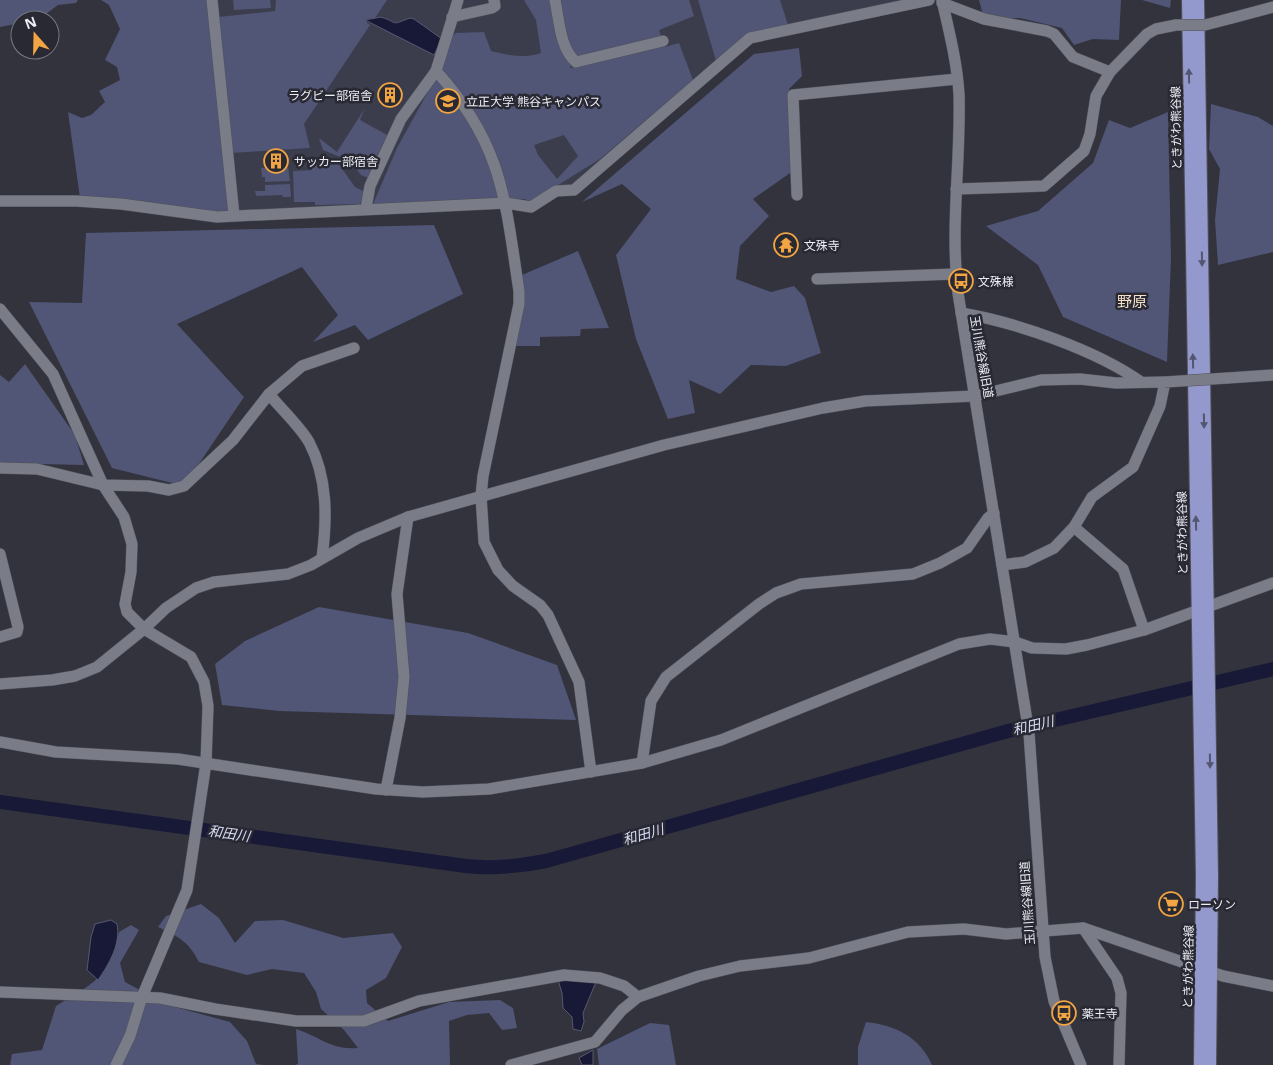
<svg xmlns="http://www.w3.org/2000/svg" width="1273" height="1065" font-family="'Noto Sans','Noto Sans JP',sans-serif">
  <rect width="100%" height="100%" fill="#32333d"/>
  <polygon fill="#3b3d4d" points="214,0 944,0 749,41 564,195 539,204 231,214"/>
  <g fill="#515576" fill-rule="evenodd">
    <polygon points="0,0 78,0 76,3 58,5 38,20 20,20 20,23 0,27"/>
    <polygon points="101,0 209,0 229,214 80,198 68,112 82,118 91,115 105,102 99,91 120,80 117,67 105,60 120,29 109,5"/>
    <polygon points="233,0 270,0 271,8 234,10"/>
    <polygon points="276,0 387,0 375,18 366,19 367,23 370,25 304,124 310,148 230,153 218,17 275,11"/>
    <path d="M524,0H689L694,16L659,30L662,39L574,57L570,68L664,45L665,47L679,43L693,80L600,159L531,202L525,199L371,209L397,148L440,70L451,37L456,33L484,32L491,51C508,55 524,59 541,53L536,20ZM564,135L578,156L557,179L538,155L534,145Z"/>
    <polygon points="698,0 780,0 788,25 752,35 717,64"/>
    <polygon points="979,0 1121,0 1119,40 1093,39 1074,45 1062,28 1020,18 984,19"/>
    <polygon points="1142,0 1171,0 1170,8"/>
    <polygon points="799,48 802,76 789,89 793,171 753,199 769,216 740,246 736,279 771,292 794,286 805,298 821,353 786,366 751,365 720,394 689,380 695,413 668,419 636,339 616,255 651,209 622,184 582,202 754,54"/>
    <polygon points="1211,104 1258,117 1273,126 1273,252 1218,265 1215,220 1220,169 1209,149"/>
    <polygon points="365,108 360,120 389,136 371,179 361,175 350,161 323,150 319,138 337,152"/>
    <polygon points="1168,112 1171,258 1167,362 1063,317 1038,265 986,226 1038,211 1093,163 1109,120 1130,128"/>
    <polygon points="322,159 338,163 355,187 365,192 360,204 315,205 315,202 294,202 293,171 312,170 312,165 322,164"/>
    <polygon points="288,167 290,181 265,182 265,177 262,177 261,168"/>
    <polygon points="290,184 291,197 283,197 282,195 256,196 255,191 265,191 265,185"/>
    <polygon points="434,225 463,294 368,340 355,325 313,342 338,315 302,267 177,324 244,397 184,486 112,468 29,302 82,303 86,233"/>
    <polygon points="578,251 609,328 581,329 580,336 540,337 540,346 514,346 522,275"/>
    <polygon points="25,364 75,435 84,465 0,463 0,375 9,382"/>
    <polygon points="319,607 468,633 557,665 576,720 279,711 222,705 215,664 245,641"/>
    <path d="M201,904L219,918L235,943L255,921L283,920L343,938L393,933L402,947L386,978L366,990L367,1003L388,1021L449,1002L500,1000L513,1008L517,1028L502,1030L489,1013L467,1015L449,1021L450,1065H295L298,1064L296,1029C321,1037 330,1050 358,1048L344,1030L321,1009L316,992L304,973L272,969L247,975L199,962C188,941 179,937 158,927L166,916Z"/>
    <path d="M131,925L139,930L120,963L125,982L168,1005L230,1022L247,1041L256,1064L264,1065H10L12,1054L42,1050L56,1006C98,980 105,981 119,932Z"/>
    <path d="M866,1022C895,1025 920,1037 932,1065H858V1047Z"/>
    <polygon points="650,1023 669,1025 676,1065 599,1065 597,1049"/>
  </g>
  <g fill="#181937" stroke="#585970">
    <path d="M381,17C400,23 389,26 410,18L414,19L442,39L434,55L365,20Z"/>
    <path d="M111,920L117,924C121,944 109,964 98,980L87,970L91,937L95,924Z"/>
    <polygon points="558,980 596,982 583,1013 584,1022 581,1031 573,1029 572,1017 563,1008 562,993"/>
    <polygon points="593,1050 593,1065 582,1065 579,1058"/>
  </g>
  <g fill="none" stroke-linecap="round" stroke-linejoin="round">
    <path stroke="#181937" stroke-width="14" d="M0,802L466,866C494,869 518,866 546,861L1008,731L1273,669"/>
    <g stroke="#51525a" stroke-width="12">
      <g id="minor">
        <polyline points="212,0 234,215"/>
        <path d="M555,0C559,19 560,49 576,62L663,41"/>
        <path d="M942,0C949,31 957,62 959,94C961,160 950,226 958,293L1029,733L1045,957L1054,1001L1081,1065"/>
        <polyline points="942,3 984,19 1047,31 1054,34 1073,57 1110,72"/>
        <polyline points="452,17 492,8 495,6 494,0"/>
        <polyline points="1232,18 1273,7"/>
        <path d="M436,71C502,143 505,198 519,291V304L483,476L481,496L484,542L498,570L513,586L540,605L548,615L579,682L591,772"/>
        <polyline points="956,189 1044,186 1084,151 1090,134 1096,96 1110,72 1147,34 1156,29 1176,25"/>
        <polyline points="797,195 793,95 957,79"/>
        <polyline points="0,201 76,201 121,204 217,217 506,203 531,207 556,191 574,190 750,38 929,0"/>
        <polyline points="366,208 370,186 401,119 436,71 458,0"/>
        <polyline points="817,279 955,274"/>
        <polyline points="0,309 53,374 103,485 124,517 132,544 131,572 125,604 127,612 144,629 191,657 204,682 208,706 206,763 187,890 142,997 130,1036 116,1065"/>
        <path d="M961,313C1015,322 1096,350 1141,382"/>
        <polyline points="1228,378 1273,375"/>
        <path d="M269,394C281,409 299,425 309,442C328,478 327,519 322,558"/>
        <polyline points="0,468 37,469 103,485 148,486 169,490 184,486 233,440 269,394 302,366 354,348"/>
        <polyline points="1074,527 1123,569 1144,630"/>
        <polyline points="0,554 18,627 17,632 0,637"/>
        <polyline points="0,684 52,680 75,676 97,667 144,629 166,608 196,588 214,582 288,574 311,565 358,538 408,517 664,445 823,408 865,401 975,396 1041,380 1080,379 1116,383 1165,382 1160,406 1133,467 1092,497 1074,527 1054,548 1025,562 1002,565"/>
        <polyline points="0,742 56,752 178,759 376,789 423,792 489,789 642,763 721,740 959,644 990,639 1015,642 1032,648 1066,649 1087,645 1144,630 1273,583"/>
        <polyline points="642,763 651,701 666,677 759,604 776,593 801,584 913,574 940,563 967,548 988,518 994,513"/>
        <polyline points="386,790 400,718 404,677 397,594 408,517"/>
        <polyline points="1083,928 1117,978 1121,993 1119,1065"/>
        <polyline points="0,992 160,998 215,1009 296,1021 364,1021 419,1001 564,975 600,978 624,986 638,997"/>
        <polyline points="511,1065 595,1042 622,1010 638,997 699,976 740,966 809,958 908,932 964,929 1006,934 1083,928 1223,976 1273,986"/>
      </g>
    </g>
    <g stroke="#51525a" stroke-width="14">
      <g id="major">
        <polyline points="1188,0 1202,877 1200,1065"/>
        <polyline points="1198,0 1212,876 1210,1065"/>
      </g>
    </g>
    <use href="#minor" stroke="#7a7c88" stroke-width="11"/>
    <use href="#major" stroke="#9398cd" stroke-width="12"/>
    <g stroke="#51525a" stroke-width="12" stroke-linecap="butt">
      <g id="minor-bridge">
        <polyline points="1176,25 1205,25 1232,18"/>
        <polyline points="1165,382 1228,378"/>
      </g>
    </g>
    <use href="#minor-bridge" stroke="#7a7c88" stroke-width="11"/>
  </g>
  <defs><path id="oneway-solid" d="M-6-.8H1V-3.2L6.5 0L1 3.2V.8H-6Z" transform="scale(1.25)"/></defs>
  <g fill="#535571">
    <use href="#oneway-solid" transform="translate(1189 76) rotate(-91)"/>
    <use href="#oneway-solid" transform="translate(1202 259) rotate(89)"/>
    <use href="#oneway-solid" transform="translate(1193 361) rotate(-91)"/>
    <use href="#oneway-solid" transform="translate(1204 421) rotate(89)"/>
    <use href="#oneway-solid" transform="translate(1196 523) rotate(-91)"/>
    <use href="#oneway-solid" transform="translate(1210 761) rotate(89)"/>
  </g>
  <defs>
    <g id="building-ring" transform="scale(1.25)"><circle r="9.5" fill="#282933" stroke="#f2a542" stroke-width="1.5"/><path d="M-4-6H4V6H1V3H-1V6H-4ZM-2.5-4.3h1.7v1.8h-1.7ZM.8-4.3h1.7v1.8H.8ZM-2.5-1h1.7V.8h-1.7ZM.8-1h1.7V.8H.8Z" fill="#f2a542"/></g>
    <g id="university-ring" transform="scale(1.25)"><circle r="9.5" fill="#282933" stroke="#f2a542" stroke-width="1.5"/><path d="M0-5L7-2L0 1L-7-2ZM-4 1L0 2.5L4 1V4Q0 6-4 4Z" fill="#f2a542"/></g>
    <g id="temple-ring" transform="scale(1.25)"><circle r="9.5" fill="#282933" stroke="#f2a542" stroke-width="1.5"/><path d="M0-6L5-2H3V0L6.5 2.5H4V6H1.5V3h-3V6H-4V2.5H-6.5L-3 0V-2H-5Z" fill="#f2a542"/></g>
    <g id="bus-ring" transform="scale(1.25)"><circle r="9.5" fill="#282933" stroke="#f2a542" stroke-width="1.5"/><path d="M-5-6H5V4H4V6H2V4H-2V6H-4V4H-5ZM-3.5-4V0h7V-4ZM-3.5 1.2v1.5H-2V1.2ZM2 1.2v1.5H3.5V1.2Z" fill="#f2a542"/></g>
    <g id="supermarket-ring" transform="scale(1.25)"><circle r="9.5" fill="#282933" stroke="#f2a542" stroke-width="1.5"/><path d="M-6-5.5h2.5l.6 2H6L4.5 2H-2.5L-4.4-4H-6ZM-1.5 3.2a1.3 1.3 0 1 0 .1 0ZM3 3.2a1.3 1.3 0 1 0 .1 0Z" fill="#f2a542"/></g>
  </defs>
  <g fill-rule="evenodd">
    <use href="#building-ring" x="390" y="95"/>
    <use href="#university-ring" x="448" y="101"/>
    <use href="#building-ring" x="276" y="161"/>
    <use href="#temple-ring" x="786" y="245"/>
    <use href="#bus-ring" x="961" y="281"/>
    <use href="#supermarket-ring" x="1171" y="904"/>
    <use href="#bus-ring" x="1064" y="1013"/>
  </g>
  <g text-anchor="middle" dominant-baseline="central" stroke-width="5" stroke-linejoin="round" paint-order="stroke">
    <g font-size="12" fill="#edeef5" stroke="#282933" text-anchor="start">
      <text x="372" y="95" text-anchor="end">ラグビー部宿舎</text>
      <text x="466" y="101">立正大学 熊谷キャンパス</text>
      <text x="294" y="161">サッカー部宿舎</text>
      <text x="804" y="245">文殊寺</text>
      <text x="978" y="281">文殊様</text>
      <text x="1188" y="904">ローソン</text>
      <text x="1082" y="1013">薬王寺</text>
    </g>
    <g font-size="12" fill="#edeef5" stroke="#282933">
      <text transform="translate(1176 128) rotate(-91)">ときがわ熊谷線</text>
      <text transform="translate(982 357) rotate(80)">玉川熊谷線旧道</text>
      <text transform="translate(1182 533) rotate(-91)">ときがわ熊谷線</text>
      <text transform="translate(1027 903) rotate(-94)">玉川熊谷線旧道</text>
      <text transform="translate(1188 967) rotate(-89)">ときがわ熊谷線</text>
    </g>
    <g font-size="14" font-style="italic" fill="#d8dbf5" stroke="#282933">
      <text transform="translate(1033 725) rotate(-13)">和田川</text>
      <text transform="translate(229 833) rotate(8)">和田川</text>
      <text transform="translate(643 834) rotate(-16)">和田川</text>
    </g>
    <g font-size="15" fill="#f6e0c8" stroke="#282933">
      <text x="1132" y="301">野原</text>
    </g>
  </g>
  <g transform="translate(35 35) rotate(340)"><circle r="24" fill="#282933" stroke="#777881"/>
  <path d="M0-4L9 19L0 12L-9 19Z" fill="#f2a542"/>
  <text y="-8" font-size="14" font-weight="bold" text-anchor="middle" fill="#edeef5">N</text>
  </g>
</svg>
